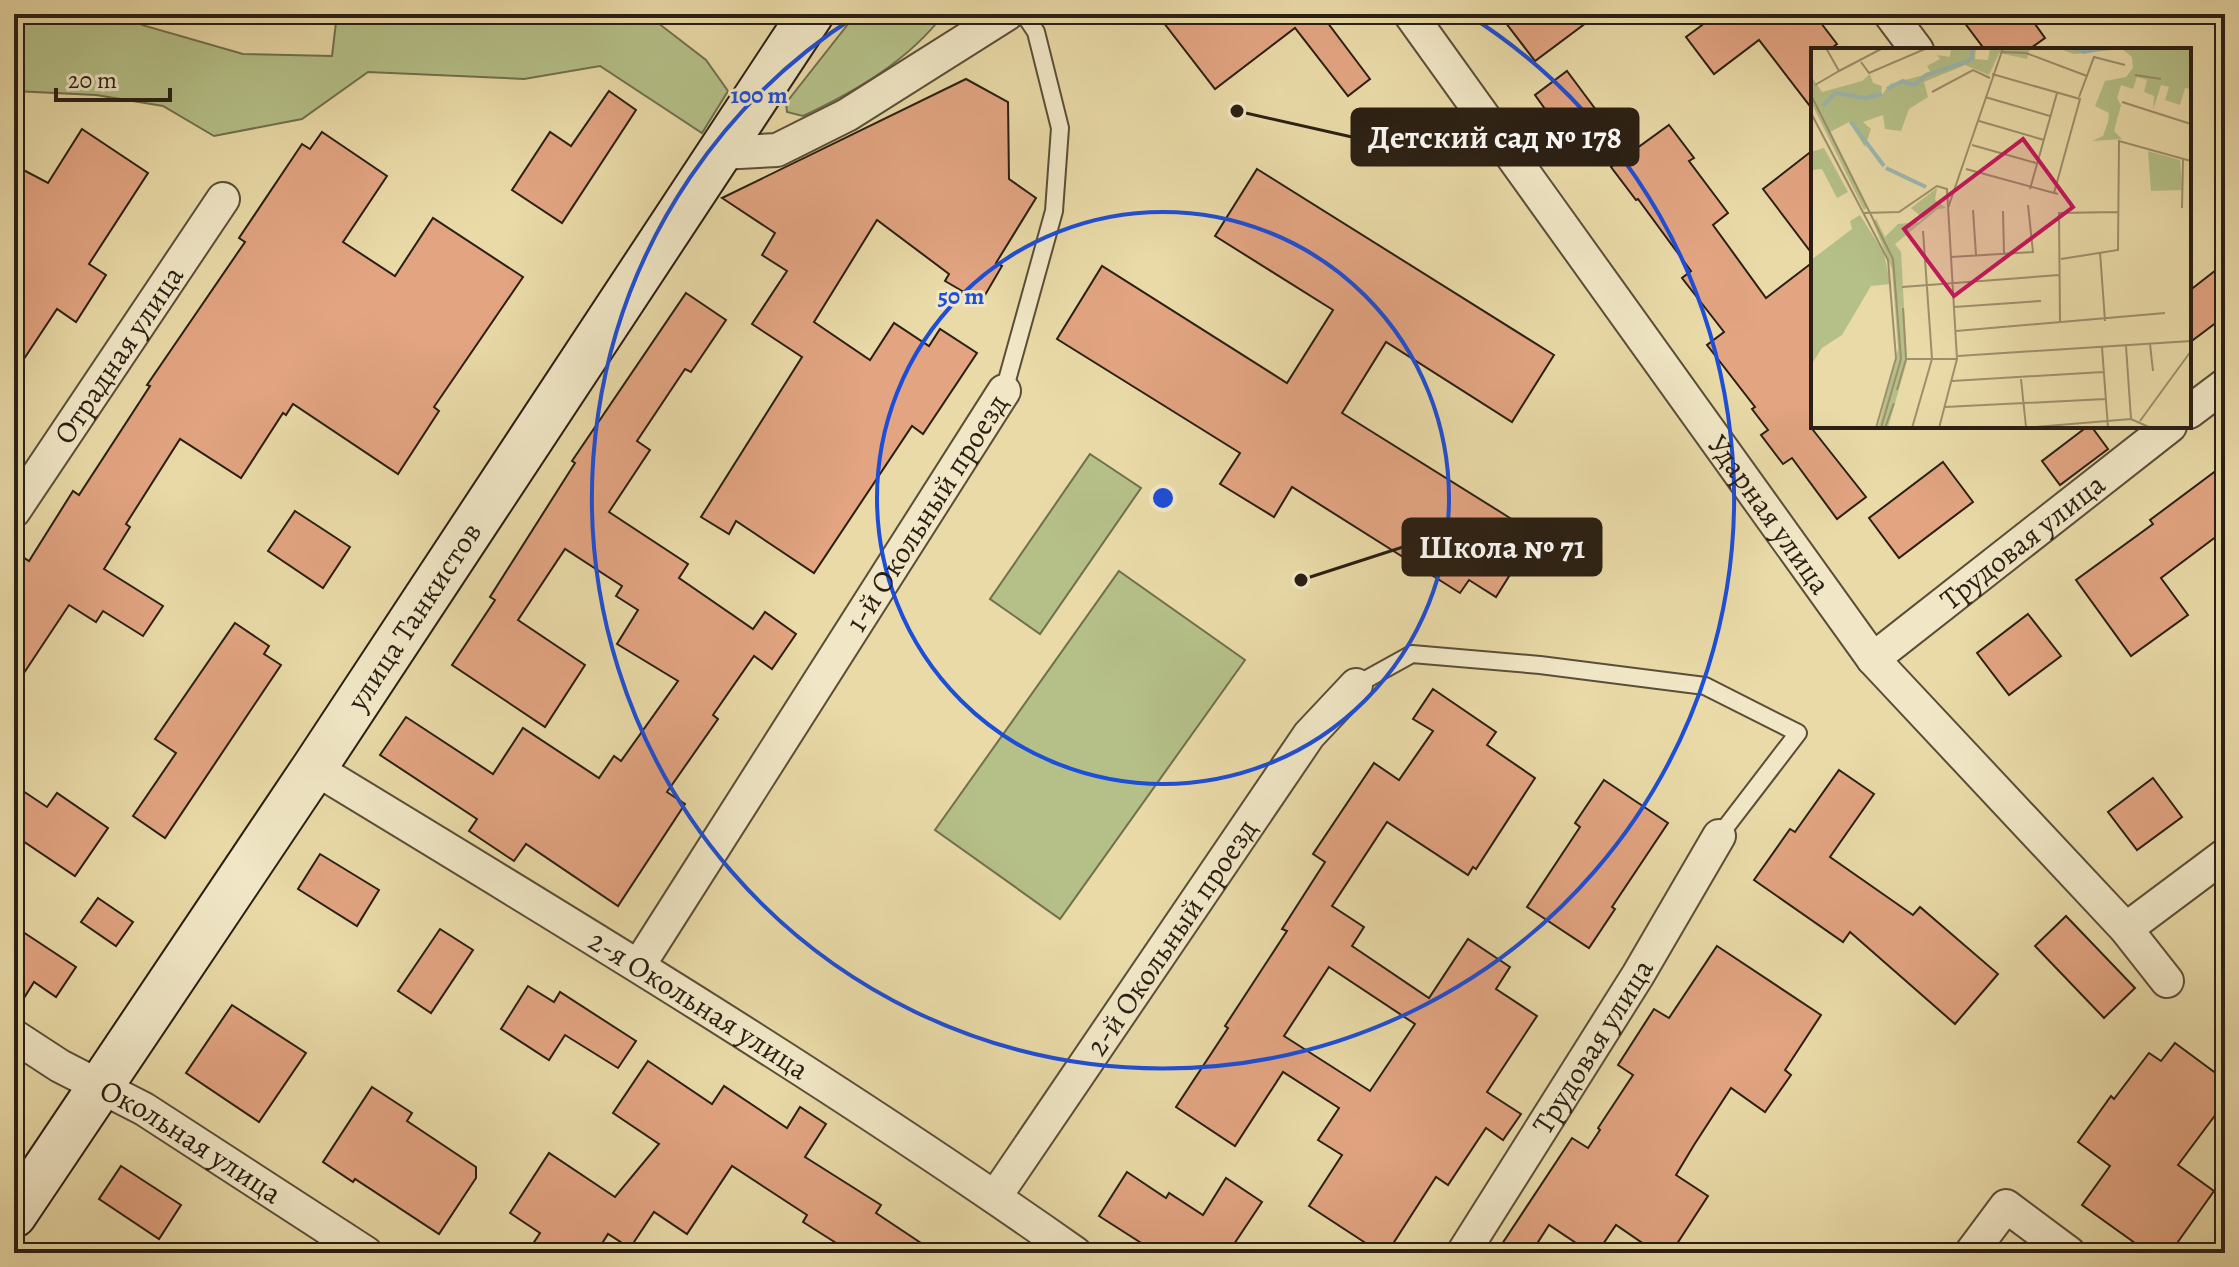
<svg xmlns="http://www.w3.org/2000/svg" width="2239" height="1267" font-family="Alegreya,serif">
  <rect width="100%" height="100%" fill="#e9daa7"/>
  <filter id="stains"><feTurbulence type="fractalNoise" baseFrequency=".0025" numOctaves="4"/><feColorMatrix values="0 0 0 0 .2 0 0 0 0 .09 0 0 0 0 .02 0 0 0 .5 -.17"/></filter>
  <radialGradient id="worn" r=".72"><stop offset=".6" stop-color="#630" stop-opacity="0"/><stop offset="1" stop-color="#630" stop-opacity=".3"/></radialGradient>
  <g fill="#b5c088" stroke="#70704e" stroke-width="2">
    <polygon points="14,14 136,14 142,25 243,54 332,56 337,14 655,14 658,23 706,60 728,91 702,133 600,66 524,79 368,72 302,119 214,136 163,106 96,95 14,91"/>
    <path d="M856,14H944C908,61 856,91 803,116L787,112L786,103Z"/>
    <polygon points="1090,454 1141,488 1040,634 990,599"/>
    <polygon points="1119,571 1245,660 1060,919 935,830"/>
  </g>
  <g fill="#e2a481" stroke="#2a1f13" stroke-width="2" fill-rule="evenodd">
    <polygon points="1157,14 1321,14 1370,79 1348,96 1295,28 1215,89"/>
    <polygon points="1499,14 1598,14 1535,61"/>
    <polygon points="1717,14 1814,14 1837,44 1829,50 1813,50 1813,110 1759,40 1714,74 1686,37"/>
    <polygon points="1958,14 2028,14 2045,38 2028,50 1985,50"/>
    <polygon points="1567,71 1611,130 1578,155 1535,95"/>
    <polygon points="966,79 1008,102 1009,179 1036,198 996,263 1002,266 981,302 945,281 949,274 877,220 814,322 870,360 894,323 929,346 940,329 977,353 923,434 912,426 814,573 736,521 729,534 701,517 802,357 752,324 787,271 762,255 775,233 722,198"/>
    <polygon points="609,91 636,110 562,223 512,190 550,132 571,146"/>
    <polygon points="1669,125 1694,158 1689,161 1728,213 1713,225 1766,298 1813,262 1813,430 1866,497 1837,519 1792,458 1783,464 1761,435 1768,430 1752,409 1755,407 1707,345 1724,332 1682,278 1691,271 1638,199 1636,200 1611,167"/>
    <polygon points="82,129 148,173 89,264 106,275 76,322 57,309 14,374 14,165 48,183"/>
    <polygon points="322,132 387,176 343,242 395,276 433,218 523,277 434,407 439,411 398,474 293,404 286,415 283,413 241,478 180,439 126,524 130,527 104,569 163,606 143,636 103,611 96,622 69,605 14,688 14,551 29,561 73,491 79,495 150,386 147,385 245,242 239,238 302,144 310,149"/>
    <polygon points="1813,150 1813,255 1763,189"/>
    <polygon points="1257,169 1554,355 1512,422 1386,342 1342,413 1510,518 1491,549 1516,565 1496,597 1469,580 1460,593 1292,487 1274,517 1220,484 1240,453 1057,339 1102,266 1287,383 1333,310 1215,236"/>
    <polygon points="2225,263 2225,316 2189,343 2189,291"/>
    <polygon points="686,293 726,320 691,372 685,369 637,441 650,450 609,512 688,564 679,578 753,629 765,612 796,634 772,669 754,656 713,715 718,719 667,792 685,804 618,906 526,844 514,861 469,831 477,819 380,755 406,717 493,774 523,728 599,778 614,756 621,761 678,681 617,644 638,610 616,596 622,586 565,549 518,620 585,665 545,727 452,665 495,600 490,597 575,463 572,461"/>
    <polygon points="2088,426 2091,426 2108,449 2060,485 2042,461"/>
    <polygon points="1943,462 1973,502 1899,558 1869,518"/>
    <polygon points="2225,464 2225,530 2161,578 2188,615 2131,656 2076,580 2153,524 2150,520"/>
    <polygon points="295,511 350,547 323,588 268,551"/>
    <polygon points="2028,614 2061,656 2009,695 1977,653"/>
    <polygon points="235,623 269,646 264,654 281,665 165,838 133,816 176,753 155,739"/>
    <path d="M1433,689L1496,732L1487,745L1535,778L1476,869L1473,867L1468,875L1387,822L1332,906L1364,927L1352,946L1429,998L1468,939L1510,967L1496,989L1537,1016L1487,1092L1521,1114L1503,1140L1486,1128L1448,1185L1436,1177L1387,1253H1381L1309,1206L1342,1155L1318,1140L1339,1108L1283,1072L1235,1146L1176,1107L1228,1028L1225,1026L1287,931L1282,929L1325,862L1313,854L1374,763L1399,780L1433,731L1413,719ZM1329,967L1415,1024L1370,1091L1284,1036Z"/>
    <polygon points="1839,770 1874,794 1830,857 1913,915 1920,907 1998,974 1955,1024 1850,932 1843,942 1754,880 1790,829 1795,832"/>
    <polygon points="2153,778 2182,817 2137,850 2108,812"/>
    <polygon points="1604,780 1668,823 1612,907 1615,909 1589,948 1527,907 1580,827 1575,823"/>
    <polygon points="14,785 47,807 57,793 108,828 75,876 14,835"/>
    <polygon points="320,854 379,890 357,926 298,889"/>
    <polygon points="98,898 133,922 116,946 81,922"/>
    <polygon points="2066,916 2135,988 2104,1018 2035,946"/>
    <polygon points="14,926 76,967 56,997 34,982 14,1014"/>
    <polygon points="440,929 473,950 431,1013 398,991"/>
    <polygon points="1717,946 1821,1015 1785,1070 1791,1075 1765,1112 1731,1088 1694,1145 1676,1175 1708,1196 1671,1253 1657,1253 1616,1225 1597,1253 1591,1253 1549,1225 1531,1253 1496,1253 1572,1138 1588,1148 1600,1130 1598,1128 1633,1075 1618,1065 1654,1009 1669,1018"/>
    <polygon points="528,986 554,1002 560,992 636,1041 618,1068 565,1035 549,1060 501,1029"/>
    <polygon points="232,1005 306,1053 259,1122 186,1073"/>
    <polygon points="2175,1043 2225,1080 2225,1102 2178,1165 2214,1191 2170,1253 2149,1253 2082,1205 2110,1166 2078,1142 2111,1096 2114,1099 2149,1053 2161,1061"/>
    <polygon points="648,1061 712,1104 724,1086 787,1128 800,1107 826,1124 805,1157 881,1205 876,1213 936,1253 852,1253 803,1222 807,1215 732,1166 687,1234 654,1212 630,1248 608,1234 596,1253 527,1253 540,1233 510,1213 549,1153 615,1197 659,1144 613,1113"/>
    <polygon points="372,1087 412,1113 407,1121 476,1167 476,1178 439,1234 355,1179 353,1182 323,1162"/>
    <polygon points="121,1166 181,1205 159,1239 99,1199"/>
    <polygon points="1127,1172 1166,1198 1169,1193 1203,1215 1226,1178 1262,1202 1228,1253 1157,1253 1099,1216"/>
  </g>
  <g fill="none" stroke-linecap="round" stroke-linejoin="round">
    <g stroke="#5a4e38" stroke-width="20">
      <g id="lane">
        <polyline points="1004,391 1054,211 1060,128 1036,32 1024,14"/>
        <polyline points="1356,685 1412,654 1540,665 1705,686 1798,733 1719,836"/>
      </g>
    </g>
    <g stroke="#5a4e38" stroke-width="36">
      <g id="street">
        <path id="s1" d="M1410,14L1873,659L2126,929L2167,981"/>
        <polyline points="1890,14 1917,50"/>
        <polyline points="720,153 777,150 847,115 1007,14"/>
        <polyline points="2189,412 2225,385"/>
        <path id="s2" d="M14,511L223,199"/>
        <path id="s3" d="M1873,659L2170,426"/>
        <path id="s4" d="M314,768C571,924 829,1080 1075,1253"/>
        <polyline points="2126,929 2225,855"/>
        <path id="s5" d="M639,965L1004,391"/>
        <path id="s6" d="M14,1036L60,1066L144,1109L366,1253"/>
        <path id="s7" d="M995,1197L1309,735L1356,685"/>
        <path id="s8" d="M1463,1253L1638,975L1719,836"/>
        <polyline points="1971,1253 2006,1206 2069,1253"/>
      </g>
    </g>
    <g stroke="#2a1f13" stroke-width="48">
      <g id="secondary">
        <path id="s9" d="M14,1215L314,768L811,14"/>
      </g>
    </g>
    <use href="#lane" stroke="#f1e7c6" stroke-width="16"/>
    <use href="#street" stroke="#f1e7c6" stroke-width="32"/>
    <use href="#secondary" stroke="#f1e7c6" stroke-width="44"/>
  </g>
  <g fill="none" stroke="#1d4ed8" stroke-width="4">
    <circle cx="1163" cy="498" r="286"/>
    <path d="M1470 16A571 571 0 1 1 856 16"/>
  </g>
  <g text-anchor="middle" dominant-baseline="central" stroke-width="6" stroke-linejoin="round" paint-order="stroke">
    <g font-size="30" fill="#2a1f13" stroke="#f1e7c6">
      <text stroke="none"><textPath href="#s2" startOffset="188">Отрадная улица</textPath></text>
      <text stroke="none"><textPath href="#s5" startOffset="536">1-й Окольный проезд</textPath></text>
      <text stroke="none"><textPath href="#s1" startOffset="616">Ударная улица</textPath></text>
      <text stroke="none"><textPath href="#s3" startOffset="190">Трудовая улица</textPath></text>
      <text stroke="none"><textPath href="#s9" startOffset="720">улица Танкистов</textPath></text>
      <text stroke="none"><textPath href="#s7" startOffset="314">2-й Окольный проезд</textPath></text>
      <text stroke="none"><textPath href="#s4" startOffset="452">2-я Окольная улица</textPath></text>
      <text stroke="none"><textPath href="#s8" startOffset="244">Трудовая улица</textPath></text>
      <text stroke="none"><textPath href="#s6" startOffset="206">Окольная улица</textPath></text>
    </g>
  </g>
  <g transform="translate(1811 48)">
    <rect width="380" height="380" fill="#e9daa7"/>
    <path d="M140,0H165L164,11L177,12L179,0H219L216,11L188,5L178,27L154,17L113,34L117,49L98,61L90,83L74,81L72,67L52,74L60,81L54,99L38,74L19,84L57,159L53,162L0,54V28L11,44L51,33L59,26L62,35L71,38L70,48L79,36L120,25L116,18L129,11L126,7L139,9ZM246,0H380V41L374,40L369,57L354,52L358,39L350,37L342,62L343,48L333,44L336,32L326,29L322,41L310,37L306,50L310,57L303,83L311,91L281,93L292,88L297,74L298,65L284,58L294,33L315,29L322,20L321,9L311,1L263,6ZM13,100L37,144L26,150L11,121L0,122V104ZM337,103L369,112L371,142L340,143ZM126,140L124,152L135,160L127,161L84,196L90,204L96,313L77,380H67L87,301L81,221L62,174L65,171L74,189L87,176L108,174L112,170L100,160ZM49,167L73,205L79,236L60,238L31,287L11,300L0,317V212L41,181L39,173Z" fill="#b5c088"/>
    <path fill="none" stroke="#9cb8b3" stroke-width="4" d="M262,0L273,4L292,0M76,41L92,33L103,37L115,27L155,14L161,10V0M12,58L24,45L54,50L71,46M40,74L73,118M75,120L115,139"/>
    <path fill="none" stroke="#9d8f6c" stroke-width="2" d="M191,4L215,5L276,28M50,14L58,25L114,1M28,23L72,0M181,26L269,51L243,145M324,27L350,31M4,37L28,23L15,0M121,44L162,22L179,30M0,47L82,211L90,311L70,380M174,49L239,68M268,49L283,9L314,17M311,54L380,76M0,65L77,212L85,310L65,380M168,73L233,92M161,97L225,115M155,121L247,146M219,141L246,45M137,160L192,0M371,160L372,111M162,162L165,207M192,163L193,205M52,165L88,164L126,138L136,141L146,311L128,380M289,204L294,273M140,209L222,204L217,157M250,211L307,202L308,93L380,113M91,239L248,227M143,259L230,253M249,273L248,165L307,164M145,283L354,265M339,296L342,323M315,298L320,371M291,299L297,380M147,308L380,293M95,311H146M210,331L215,379M141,333L292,324M86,342L95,311L92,260M134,359L294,351M329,373L380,303M74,380L83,355M101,380L121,311L112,183M213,380L320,371L340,380"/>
    <path fill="#c2185b" fill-opacity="0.15" stroke="#c2185b" stroke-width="4" d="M212,91L262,159L143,248L93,181Z"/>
    <rect width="380" height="380" fill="none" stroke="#2a1f13" stroke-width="4"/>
  </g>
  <circle cx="1163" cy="498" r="12" fill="#1d4ed8" stroke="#f1e7c6" stroke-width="4"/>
  <g font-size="24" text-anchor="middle" font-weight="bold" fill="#1d4ed8" stroke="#f1e7c6" stroke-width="6" stroke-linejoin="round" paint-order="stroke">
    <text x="759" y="103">100 m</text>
    <text x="961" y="304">50 m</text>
  </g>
  <path fill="none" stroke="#2a1f13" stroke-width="3" d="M1237 111L1352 137M1301 580L1403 547"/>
  <g fill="#2a1f13" stroke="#f1e7c6" stroke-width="3">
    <circle cx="1237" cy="111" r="8"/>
    <circle cx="1301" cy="580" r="8"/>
  </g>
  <g fill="#2a1f13" stroke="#2a1f13" stroke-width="3">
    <rect x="1352" y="109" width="286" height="56" rx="8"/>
    <rect x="1403" y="519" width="198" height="56" rx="8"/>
  </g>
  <g font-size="32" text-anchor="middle" font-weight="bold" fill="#fff">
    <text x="1495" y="148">Детский сад № 178</text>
    <text x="1502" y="558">Школа № 71</text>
  </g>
  <rect width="2239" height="1267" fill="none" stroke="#e9daa7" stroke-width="48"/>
  <rect x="16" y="16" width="2207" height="1235" fill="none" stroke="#2a1f13" stroke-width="4"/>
  <rect x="24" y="24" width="2191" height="1219" fill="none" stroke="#2a1f13" stroke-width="2"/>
  <path d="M56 88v12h114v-12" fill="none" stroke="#2a1f13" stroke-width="4"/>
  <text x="68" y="88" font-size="24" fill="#2a1f13" stroke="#f1e7c6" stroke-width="6" paint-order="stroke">20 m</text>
  <rect width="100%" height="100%" filter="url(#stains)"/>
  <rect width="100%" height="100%" fill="url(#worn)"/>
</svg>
